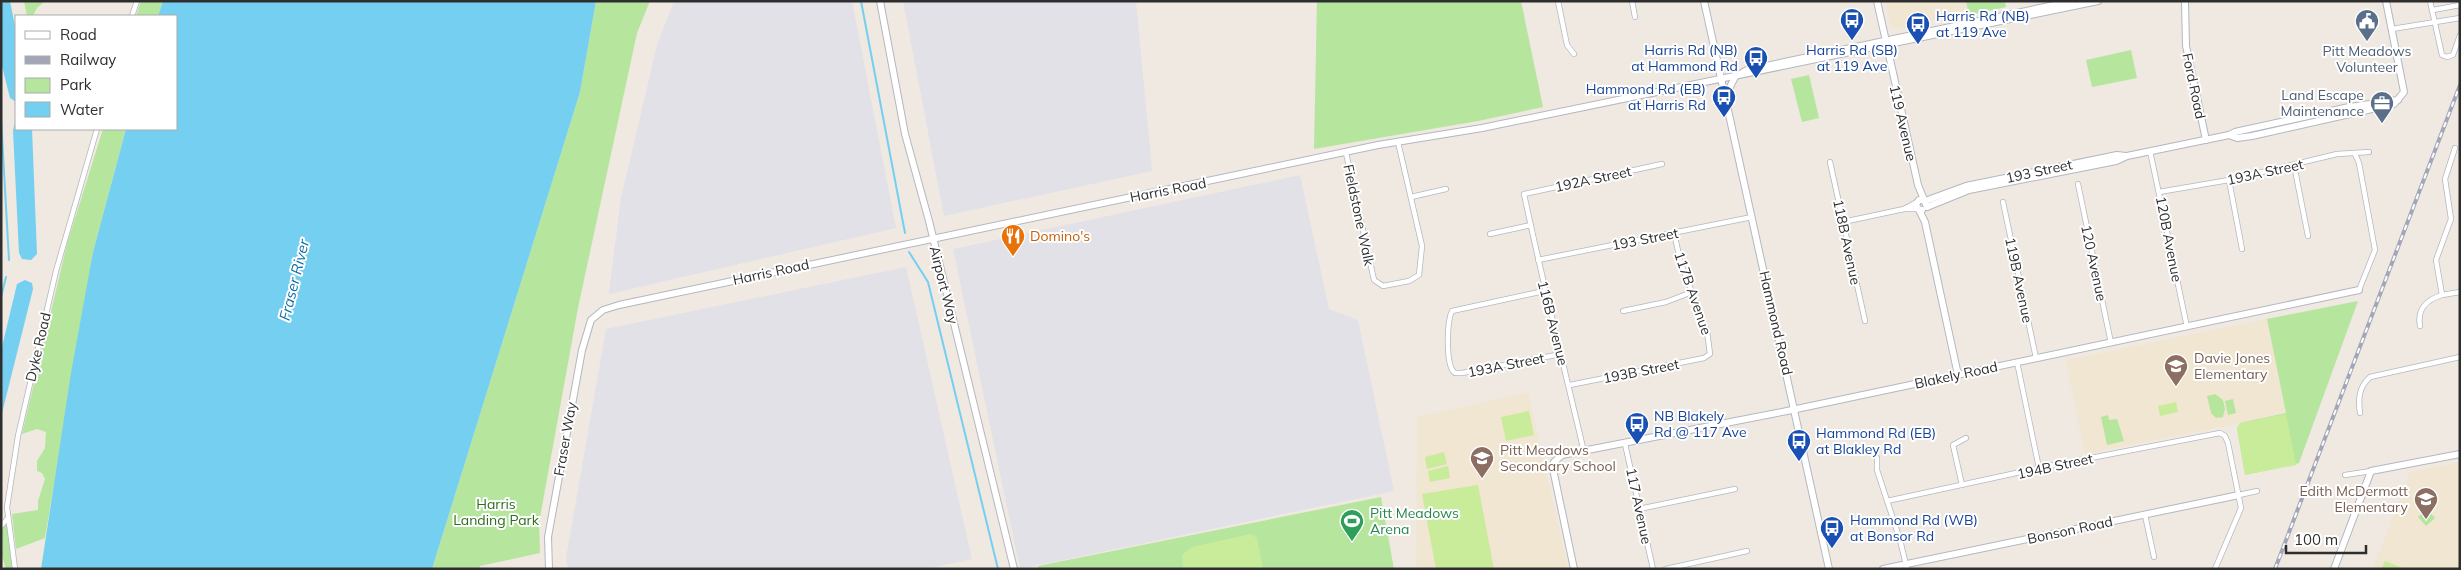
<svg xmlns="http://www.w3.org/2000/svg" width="2461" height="570" font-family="Mulish,sans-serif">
  <rect width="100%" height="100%" fill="#efe9e1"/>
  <g fill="#e3e1e8">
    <polygon points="674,1 852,1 896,228 609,294 621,198 657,45"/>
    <polygon points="903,1 1136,1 1152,171 944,216"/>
    <polygon points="1300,175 1329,309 1358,320 1394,491 1020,569 953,249"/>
    <polygon points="906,267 972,559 927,569 568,569 566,558 606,329"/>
  </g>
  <g fill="#f0e6d1">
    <polygon points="1886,1 1966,1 1969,15 1941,21 1936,20 1895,30 1891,27"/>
    <polygon points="2267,319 2286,414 2085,454 2066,360"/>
    <polygon points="1528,392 1568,569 1416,569 1417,417"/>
    <polygon points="2460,462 2460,569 2373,569 2410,472"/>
  </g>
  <g fill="#b6e59e">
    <polygon points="24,1 45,1 37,8 33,16 27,16"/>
    <polygon points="141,1 163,1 158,16 136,16"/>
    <polygon points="596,1 650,1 637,33 578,308 539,523 540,553 480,566 479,569 432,569 580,92"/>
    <polygon points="1317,1 1521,1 1543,107 1478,121 1314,149"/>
    <polygon points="1966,1 2005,1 2006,7 1969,15"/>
    <polygon points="2131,50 2137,78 2092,87 2086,60"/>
    <polygon points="1809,75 1819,118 1802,122 1791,79"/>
    <polygon points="103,129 126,129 93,252 45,538 16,549 12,514 38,510 38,501 45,479 42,473 37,471 37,461 45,448 46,432 37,429 22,434 67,244"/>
    <polygon points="2358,301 2299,463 2245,475 2237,428 2240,423 2286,413 2267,319"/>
    <polygon points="2215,394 2223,400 2225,409 2223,417 2216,418 2211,413 2207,396"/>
    <polygon points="2233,399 2236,413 2228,415 2225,401"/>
    <polygon points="2108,415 2109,420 2117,419 2124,441 2107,445 2101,417"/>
    <polygon points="1381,497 1394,569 1038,569 1038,566"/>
    <polygon points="2427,509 2435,518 2426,526 2418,517"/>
    <polygon points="6,525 8,527 12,569 6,569 1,553 1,528"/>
  </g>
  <g fill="#c9ec9a">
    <polygon points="2176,402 2178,412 2160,416 2158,406"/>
    <polygon points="1529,411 1534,435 1506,441 1501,417"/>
    <polygon points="2286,414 2296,465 2245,475 2237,428 2240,423"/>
    <polygon points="1444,452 1447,464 1427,469 1425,457"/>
    <polygon points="1448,466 1450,478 1430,482 1428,471"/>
    <polygon points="1478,485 1494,569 1436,569 1422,494"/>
    <polygon points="1251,534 1257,538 1263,569 1183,569 1182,555 1192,547"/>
    <polygon points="2385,561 2405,569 2381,569"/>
  </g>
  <g fill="#75cff0">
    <polygon points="1,1 10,1 16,31 16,102 10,98 1,62"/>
    <polygon points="163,1 596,1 580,92 432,569 41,569 71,373 93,252 126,129 176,129 176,16 158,16"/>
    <polygon points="16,118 16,129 32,129 37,254 31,260 22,259 19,253 13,131"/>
    <polygon points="25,280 32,283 33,289 1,417 1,351 17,284"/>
  </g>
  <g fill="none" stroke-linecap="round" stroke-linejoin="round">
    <g stroke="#75cff0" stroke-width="2">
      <polyline points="861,1 905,233"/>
      <polyline points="1,118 9,260"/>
      <polyline points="909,252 928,282 998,569"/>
      <polyline points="1,297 6,277"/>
    </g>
    <g stroke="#b4b7c1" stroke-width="6">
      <g id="street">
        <polyline points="1558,1 1567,45 1574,54"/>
        <polyline points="1632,1 1635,17"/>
        <polyline points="2430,1 2442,55 2447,57 2453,55 2460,35"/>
        <polyline points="2433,10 2460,5"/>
        <polyline points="132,16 137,1"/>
        <polyline points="2392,29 2460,18"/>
        <polyline points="2150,151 2187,327"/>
        <polyline points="1346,153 1374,280 1383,286 1409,281 1419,275 1422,246 1398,142"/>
        <polyline points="2355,154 2359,163 2375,250 2359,290"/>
        <polyline points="1830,162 1865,321"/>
        <polyline points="2294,165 2308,236"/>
        <polyline points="2229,180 2242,249"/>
        <polyline points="2078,184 2111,343"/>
        <polyline points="2159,192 2229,180 2337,154 2369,152"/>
        <polyline points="1411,197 1446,189"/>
        <polyline points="2003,202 2036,358"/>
        <polyline points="1904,209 1917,202"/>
        <polyline points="1843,222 1904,209 1918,209"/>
        <polyline points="1490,234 1531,225"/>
        <polyline points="1538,260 1752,217"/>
        <path d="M1544,291L1452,311C1447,321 1445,366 1455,373H1462L1561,354"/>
        <polyline points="2442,295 2460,292"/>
        <polyline points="1623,311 1666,302 1692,292"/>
        <path d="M2420,326C2417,309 2426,300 2442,295L2436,260L2451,219L2445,179L2455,148"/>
        <polyline points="2017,362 2039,468"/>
        <polyline points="1570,385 1704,358 1710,354 1707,331 1681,264 1674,233"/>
        <path d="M2360,413C2358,398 2359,387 2370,377L2460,357"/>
        <polyline points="1625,444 1653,569"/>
        <path d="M1584,452C1564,366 1542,280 1524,194L1662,164"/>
        <polyline points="1877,458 1877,470 1900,540 1907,569"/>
        <polyline points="2345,475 2371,471"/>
        <polyline points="1962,485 1953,445 1966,438"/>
        <polyline points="2239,495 2257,491"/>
        <polyline points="1887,501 2039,468 2220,433 2225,436 2228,443 2241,508 2215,569"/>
        <polyline points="1639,509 1735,489"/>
        <polyline points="2145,515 2154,557"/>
        <polyline points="1,526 8,518"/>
        <polyline points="15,569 7,507 18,436 56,271 97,129"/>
        <polyline points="1666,569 1747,551"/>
      </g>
    </g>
    <g stroke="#b4b7c1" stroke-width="8">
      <g id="secondary">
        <polyline points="880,1 905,134 929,221 1014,569"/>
        <polyline points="1704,1 1829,569"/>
        <polyline points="1877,1 1918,185 1927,207"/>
        <polyline points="2185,1 2186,46 2206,140"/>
        <polyline points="1740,74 1747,70 2073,1"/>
        <polyline points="1727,99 1730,87 1736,75"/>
        <polyline points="2229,135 2237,138 2252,136 2394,104 2404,92 2386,1"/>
        <polyline points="1925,201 1966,186 2117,155 2126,156"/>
        <polyline points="1927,207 1969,190 2116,161 2127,156 2229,135 2235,132 2349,107 2398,100"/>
        <polyline points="1919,210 1925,222 1958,375"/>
        <polyline points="1922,210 1918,209 1916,204 1919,200 1923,200"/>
        <polyline points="549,569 548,537 582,350 591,320 603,310 619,305 1378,145 1482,128 2098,1"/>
        <polyline points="1574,569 1553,469 1554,462 1562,455 1787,411 2359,290"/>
        <polyline points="1883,569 2239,495"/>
        <polyline points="2334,569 2371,471 2460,454"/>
      </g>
    </g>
    <use href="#street" stroke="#fff" stroke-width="4.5"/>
    <use href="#secondary" stroke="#fff" stroke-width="6"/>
    <g stroke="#a3a6b8" stroke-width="4">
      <polyline id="rail" points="2275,569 2460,85"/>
    </g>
    <use href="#rail" stroke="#fff" stroke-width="2" stroke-dasharray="5.5" stroke-linecap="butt"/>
  </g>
  <defs>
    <g id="bus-pin" transform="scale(1.25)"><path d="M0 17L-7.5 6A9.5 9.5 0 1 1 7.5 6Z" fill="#1a4fb4" stroke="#fff"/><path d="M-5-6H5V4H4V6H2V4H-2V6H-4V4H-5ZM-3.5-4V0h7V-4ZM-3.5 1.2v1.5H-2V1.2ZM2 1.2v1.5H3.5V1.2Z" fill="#fff"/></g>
    <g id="civic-pin" transform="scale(1.25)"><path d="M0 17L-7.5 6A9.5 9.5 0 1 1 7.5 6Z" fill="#5c6f8a" stroke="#fff"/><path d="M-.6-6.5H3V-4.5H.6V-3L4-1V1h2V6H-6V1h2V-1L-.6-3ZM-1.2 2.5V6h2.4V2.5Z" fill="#fff"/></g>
    <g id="office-pin" transform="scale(1.25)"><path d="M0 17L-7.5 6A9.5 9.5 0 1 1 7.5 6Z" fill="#5c6f8a" stroke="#fff"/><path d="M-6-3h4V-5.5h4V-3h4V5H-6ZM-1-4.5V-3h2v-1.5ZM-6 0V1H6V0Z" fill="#fff"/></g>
    <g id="restaurant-pin" transform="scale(1.25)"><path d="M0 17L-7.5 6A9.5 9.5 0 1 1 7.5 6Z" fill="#e8710a" stroke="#fff"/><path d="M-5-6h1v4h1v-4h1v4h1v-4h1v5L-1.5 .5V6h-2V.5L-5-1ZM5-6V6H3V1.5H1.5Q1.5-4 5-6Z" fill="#fff"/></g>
    <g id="school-pin" transform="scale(1.25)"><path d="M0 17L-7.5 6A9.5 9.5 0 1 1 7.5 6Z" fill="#8d6e63" stroke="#fff"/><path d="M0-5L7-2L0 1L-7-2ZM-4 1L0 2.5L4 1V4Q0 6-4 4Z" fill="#fff"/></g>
    <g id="stadium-pin" transform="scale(1.25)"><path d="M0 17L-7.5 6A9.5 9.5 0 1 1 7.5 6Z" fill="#2e9e5b" stroke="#fff"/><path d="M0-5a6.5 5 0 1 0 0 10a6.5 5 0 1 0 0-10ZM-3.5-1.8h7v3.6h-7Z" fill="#fff"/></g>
  </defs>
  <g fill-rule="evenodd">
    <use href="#bus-pin" x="1852" y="20"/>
    <use href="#civic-pin" x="2367" y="21"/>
    <use href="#bus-pin" x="1918" y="24"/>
    <use href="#bus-pin" x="1756" y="58"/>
    <use href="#bus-pin" x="1724" y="97"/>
    <use href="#office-pin" x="2382" y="103"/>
    <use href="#restaurant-pin" x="1013" y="236"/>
    <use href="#school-pin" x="2176" y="366"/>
    <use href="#bus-pin" x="1637" y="424"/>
    <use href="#bus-pin" x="1799" y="441"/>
    <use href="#school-pin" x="1482" y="458"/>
    <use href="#school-pin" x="2426" y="499"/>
    <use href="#stadium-pin" x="1352" y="521"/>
    <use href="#bus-pin" x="1832" y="528"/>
  </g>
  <g text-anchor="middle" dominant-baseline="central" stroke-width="4" stroke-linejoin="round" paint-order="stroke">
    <g font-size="14" fill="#164399" stroke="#fff" text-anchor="start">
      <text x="1936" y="16">Harris Rd (NB)<tspan x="1936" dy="16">at 119 Ave</tspan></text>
      <text x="1738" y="50" text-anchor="end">Harris Rd (NB)<tspan x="1738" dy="16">at Hammond Rd</tspan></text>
      <text x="1852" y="50" text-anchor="middle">Harris Rd (SB)<tspan x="1852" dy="16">at 119 Ave</tspan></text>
      <text x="1706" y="89" text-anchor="end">Hammond Rd (EB)<tspan x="1706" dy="16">at Harris Rd</tspan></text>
      <text x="1654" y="416">NB Blakely<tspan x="1654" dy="16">Rd @ 117 Ave</tspan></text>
      <text x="1816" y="433">Hammond Rd (EB)<tspan x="1816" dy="16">at Blakley Rd</tspan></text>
      <text x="1850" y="520">Hammond Rd (WB)<tspan x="1850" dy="16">at Bonsor Rd</tspan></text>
    </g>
    <g font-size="14" fill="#4e5e75" stroke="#fff">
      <text x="2367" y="51">Pitt Meadows<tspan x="2367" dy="16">Volunteer</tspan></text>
      <text x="2364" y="95" text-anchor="end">Land Escape<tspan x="2364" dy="16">Maintenance</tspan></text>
    </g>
    <g font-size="14" fill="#2e2e2e" stroke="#fff">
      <text transform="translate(2194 86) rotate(78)">Ford Road</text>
      <text transform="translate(1903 123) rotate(77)">119 Avenue</text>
      <text transform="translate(2039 171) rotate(-12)">193 Street</text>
      <text transform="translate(2265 172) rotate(-12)">193A Street</text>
      <text transform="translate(1593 179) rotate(-12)">192A Street</text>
      <text transform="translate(1168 190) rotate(-11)">Harris Road</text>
      <text transform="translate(1359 215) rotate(78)">Fieldstone Walk</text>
      <text transform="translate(1645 239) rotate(-11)">193 Street</text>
      <text transform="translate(2169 239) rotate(79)">120B Avenue</text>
      <text transform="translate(1847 242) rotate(78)">118B Avenue</text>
      <text transform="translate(2094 263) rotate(78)">120 Avenue</text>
      <text transform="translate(771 272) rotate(-12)">Harris Road</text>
      <text transform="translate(2019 280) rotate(78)">119B Avenue</text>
      <text transform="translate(944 285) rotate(76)">Airport Way</text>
      <text transform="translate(1693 293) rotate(71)">117B Avenue</text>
      <text transform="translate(1553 323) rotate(76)">116B Avenue</text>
      <text transform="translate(1776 323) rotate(77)">Hammond Road</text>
      <text transform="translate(38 347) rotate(-77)">Dyke Road</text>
      <text transform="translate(1506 365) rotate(-11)">193A Street</text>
      <text transform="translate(1641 371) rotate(-11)">193B Street</text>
      <text transform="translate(1956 375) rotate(-12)">Blakely Road</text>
      <text transform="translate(565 439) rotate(-80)">Fraser Way</text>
      <text transform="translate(2055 466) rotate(-12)">194B Street</text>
      <text transform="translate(1639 506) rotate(78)">117 Avenue</text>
      <text transform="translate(2070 530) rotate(-12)">Bonson Road</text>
    </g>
    <g font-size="14" fill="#c56008" stroke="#fff" text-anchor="start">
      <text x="1030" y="236">Domino's</text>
    </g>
    <g font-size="14" fill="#785e54" stroke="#fff" text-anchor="start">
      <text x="2194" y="358">Davie Jones<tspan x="2194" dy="16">Elementary</tspan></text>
      <text x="1500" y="450">Pitt Meadows<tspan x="1500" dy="16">Secondary School</tspan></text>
      <text x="2408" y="491" text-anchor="end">Edith McDermott<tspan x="2408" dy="16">Elementary</tspan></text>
    </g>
    <g font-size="14" fill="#2c6e1b" stroke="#fff">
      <text x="496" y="504">Harris<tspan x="496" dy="16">Landing Park</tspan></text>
    </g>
    <g font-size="14" fill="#27864d" stroke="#fff" text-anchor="start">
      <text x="1370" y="513">Pitt Meadows<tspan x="1370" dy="16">Arena</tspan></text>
    </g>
    <g font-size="15" font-style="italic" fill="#0d6fa3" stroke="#fff">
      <text transform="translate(294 280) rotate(-76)">Fraser River</text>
    </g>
  </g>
  <rect width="2461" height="570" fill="none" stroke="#2e2e2e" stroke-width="5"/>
  <rect x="15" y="15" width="162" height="115" fill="#ffffff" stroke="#ababab"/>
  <rect x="25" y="31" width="25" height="8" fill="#ffffff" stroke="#ababab"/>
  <text x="60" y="40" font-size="15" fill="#2e2e2e">Road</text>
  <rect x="25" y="56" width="25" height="8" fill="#a3a6b8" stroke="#ababab"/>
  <text x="60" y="65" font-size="15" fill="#2e2e2e">Railway</text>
  <rect x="25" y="78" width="25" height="15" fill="#b6e59e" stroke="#ababab"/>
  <text x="60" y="90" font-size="15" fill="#2e2e2e">Park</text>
  <rect x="25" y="102" width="25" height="15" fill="#75cff0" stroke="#ababab"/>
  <text x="60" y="115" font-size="15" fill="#2e2e2e">Water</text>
  <path d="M2286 545v8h80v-8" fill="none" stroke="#2e2e2e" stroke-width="2.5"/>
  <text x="2294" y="545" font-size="15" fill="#2e2e2e" stroke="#ffffff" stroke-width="4" paint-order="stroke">100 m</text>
</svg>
